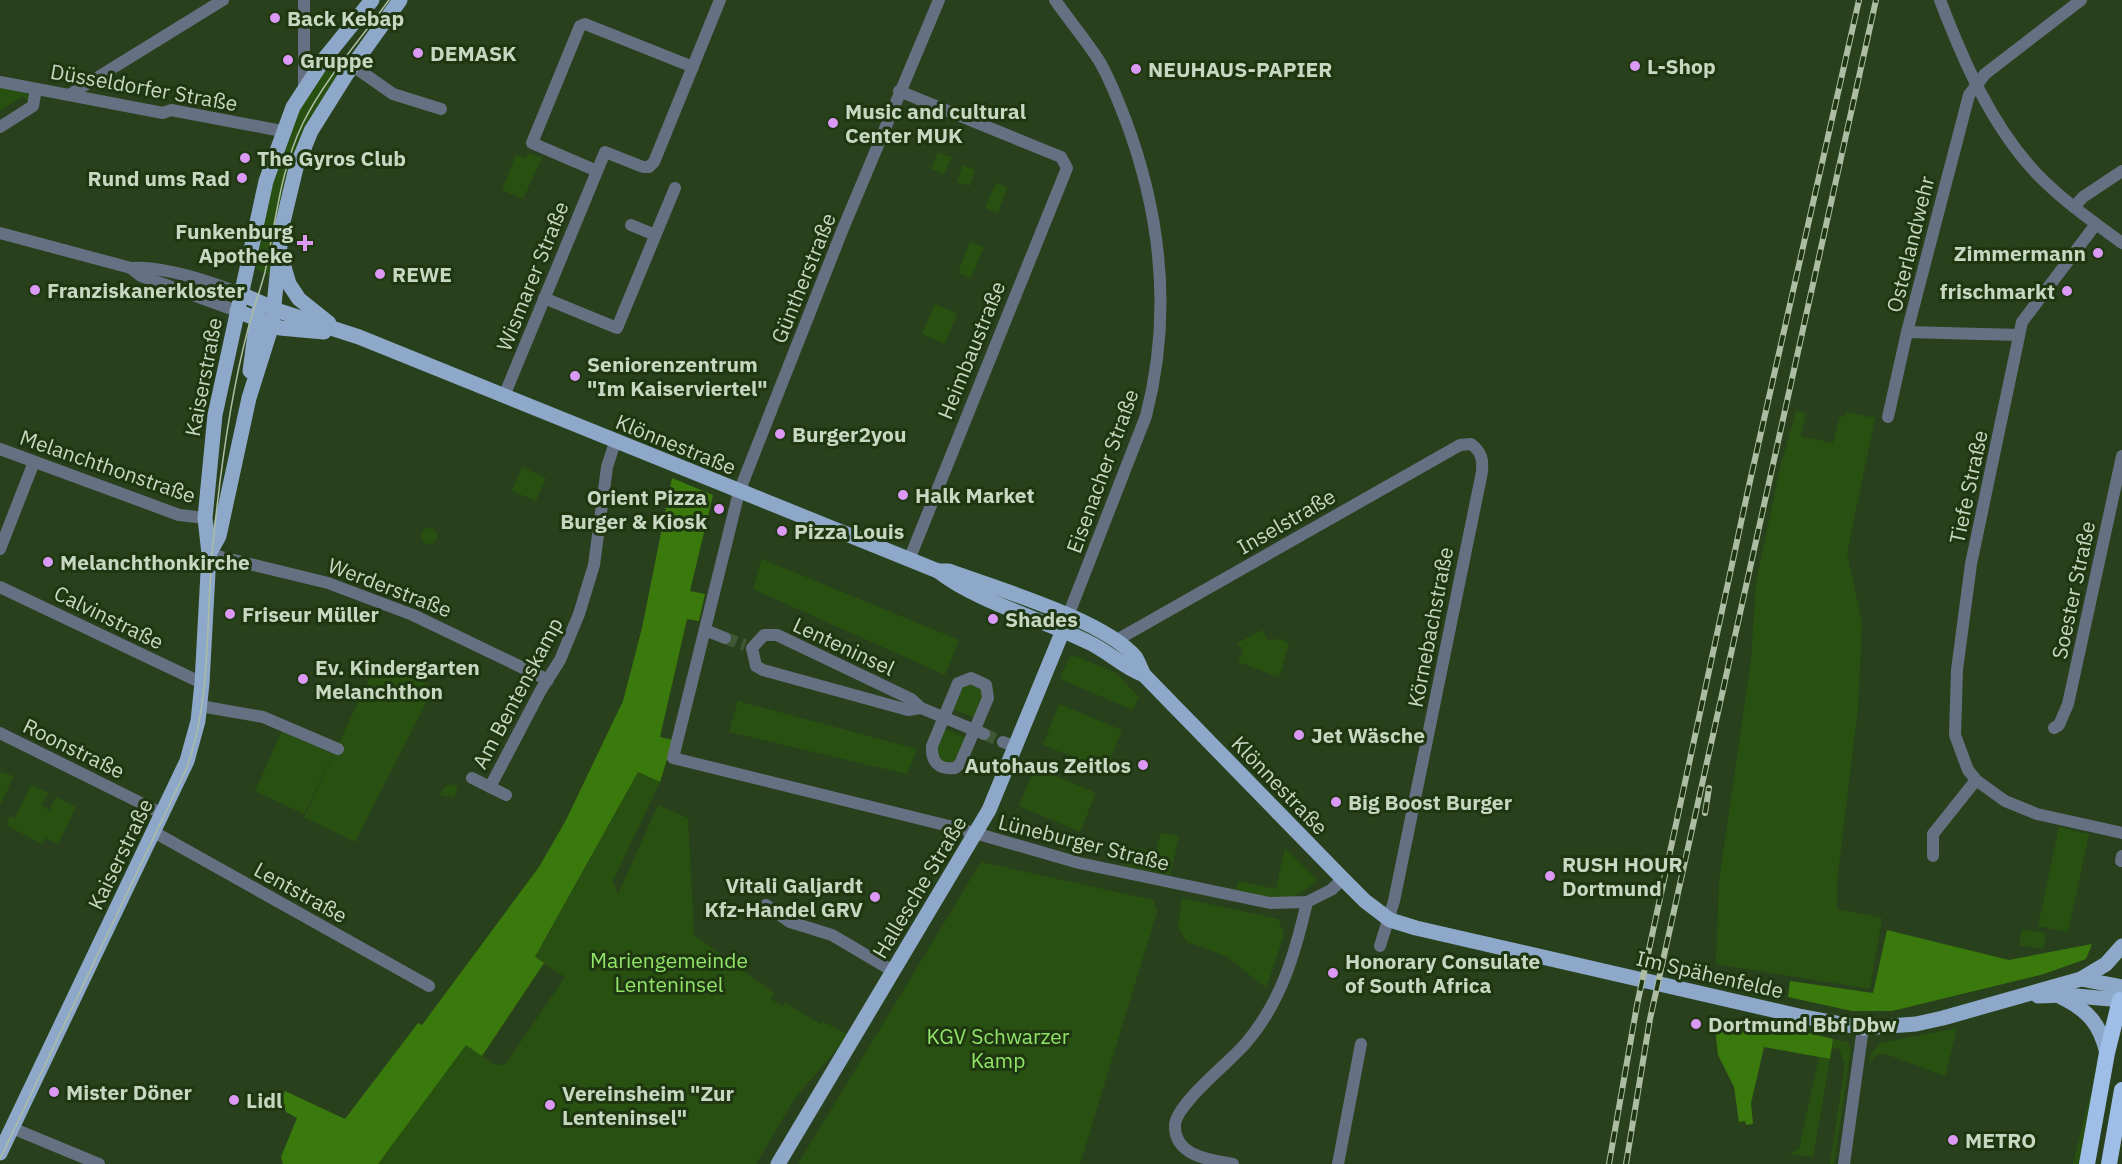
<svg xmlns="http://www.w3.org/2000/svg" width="2122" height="1164" font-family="'IBM Plex Sans',sans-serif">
  <rect width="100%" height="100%" fill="#28411c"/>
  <g fill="#285010">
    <polygon points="325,68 339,78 314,117 272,275 261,272 255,267 275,173 294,119"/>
    <polygon points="0,87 31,95 29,103 23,96 0,111"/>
    <polygon points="938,152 952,157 944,174 931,169"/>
    <polygon points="528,153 542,158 523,199 502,190 516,155 526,158"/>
    <polygon points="963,165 975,170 970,186 957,182"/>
    <polygon points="996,183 1007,188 998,213 985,208"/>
    <polygon points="970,242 984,247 971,278 958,273"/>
    <polygon points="935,304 957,313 945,344 922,334"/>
    <polygon points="1796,411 1806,413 1801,436 1833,443 1840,416 1845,417 1846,412 1875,418 1847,553 1862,623 1858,707 1837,882 1837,909 1882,918 1870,989 1716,964 1719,881 1751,661 1756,583 1780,468"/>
    <polygon points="522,467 546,478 536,501 512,491"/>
    <circle cx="429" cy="536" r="8"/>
    <polygon points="762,559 959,640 945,675 753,589"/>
    <polygon points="1263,630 1267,640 1281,639 1289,644 1279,677 1238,662 1243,650 1237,643"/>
    <polygon points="1075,656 1116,673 1139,697 1133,710 1060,679 1069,657"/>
    <polygon points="378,660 434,687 355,842 304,817"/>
    <polygon points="964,684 978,684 984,694 975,718 952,709"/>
    <polygon points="738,701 917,749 907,774 729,732"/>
    <polygon points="1059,704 1122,730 1106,770 1043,745"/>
    <polygon points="945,729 967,738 959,759 951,765 938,761 935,747"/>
    <polygon points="282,731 333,754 304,814 255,791"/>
    <polygon points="1035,767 1096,793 1080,832 1019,806"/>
    <polygon points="1,772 14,776 0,805 0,773"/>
    <polygon points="638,772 660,782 613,881 618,894 658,805 688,818 694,935 774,993 771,999 782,1006 785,1003 821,1024 822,1021 849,1035 795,1098 756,1164 378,1164 466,1044 493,1064 505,1065 565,977 535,958"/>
    <polygon points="451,784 458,788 454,797 440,795 444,787"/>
    <polygon points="31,785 49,793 41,804 49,811 56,797 76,807 58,844 45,838 42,844 6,825 10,816 15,818"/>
    <polygon points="2059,827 2089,834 2068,932 2038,926"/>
    <polygon points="1161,833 1179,836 1170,875 1123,865 1126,853 1112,850 1114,845 1156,852"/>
    <path d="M1285,848L1317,880C1289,908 1271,897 1236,890L1238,881L1276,889Z"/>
    <polygon points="981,862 1153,900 1157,912 1080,1164 798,1164"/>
    <polygon points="1182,898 1278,919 1284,934 1266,988 1226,956 1187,942 1178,927"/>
    <polygon points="2022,929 2046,933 2043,949 2019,945"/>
    <polygon points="1957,1028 1945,1076 1885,1054 1876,1055 1869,1063 1871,1054 1880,1043"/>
    <polygon points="1833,1039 1847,1042 1851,1049 1834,1164 1830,1164 1845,1064 1839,1049 1832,1048"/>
    <polygon points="1819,1057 1830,1059 1813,1157 1789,1154 1799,1149"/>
    <polygon points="2090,1096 2093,1097 2082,1164 2073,1164"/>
  </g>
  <g fill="#3a790c">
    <polygon points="672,478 713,495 690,591 705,594 699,621 687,619 660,737 673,740 660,782 638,772 535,957 544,963 482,1056 466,1045 378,1164 283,1164 281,1157 297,1118 286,1112 282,1098 285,1091 345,1119 418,1023 422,1025 539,867 566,820 623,701 642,628"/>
    <polygon points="1887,930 2009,960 2092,944 2086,959 2044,974 1892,1011 1852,1011 1788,997 1790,981 1873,993"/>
    <polygon points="1714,1018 1748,1026 1752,1019 1833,1039 1830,1059 1764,1047 1751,1103 1753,1124 1746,1125 1745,1121 1739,1122 1734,1087 1718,1055"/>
  </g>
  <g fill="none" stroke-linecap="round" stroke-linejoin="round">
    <g stroke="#405835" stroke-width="12" stroke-dasharray="12 6" stroke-linecap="butt">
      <polyline points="725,638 745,645"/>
      <polyline points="984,734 1003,742"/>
    </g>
    <g stroke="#657182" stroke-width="12">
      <polyline points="304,0 304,89"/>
      <polyline points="939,0 842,231 739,492 673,758 961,829 1079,863 1270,903 1307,902 1331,890 1343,879"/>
      <path d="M1055,0C1069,20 1085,39 1098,59C1110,78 1118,101 1126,121C1162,218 1172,316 1146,416L1068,616"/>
      <path d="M1940,0C1963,60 1991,125 2036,173C2062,200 2092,221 2122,243"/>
      <polyline points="353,66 393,94 441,109"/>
      <polyline points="0,82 163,113 171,110 282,131"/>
      <polyline points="899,91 1061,157 1067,168 909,560"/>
      <polyline points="69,95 223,0"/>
      <polyline points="0,127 33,106 36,89"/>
      <polyline points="597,171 532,143 580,26 585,24 693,67"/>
      <polyline points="2074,207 2083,197 2122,171"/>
      <polyline points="2096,224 2022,322 1971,564 1957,670 1955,735 1968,770 1976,780 2005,801 2037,814 2122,833"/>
      <polyline points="631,225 655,235"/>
      <polyline points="0,233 131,268 141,276 237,311"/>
      <path d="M131,268C161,265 212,282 241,294"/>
      <polyline points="544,298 617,328 675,188"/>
      <polyline points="1907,332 2019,335"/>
      <polyline points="504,396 605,152 643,167 649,167 654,162 720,0"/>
      <polyline points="1888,417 1907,332 1969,95 1985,74 2081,0"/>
      <polyline points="0,449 179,515 205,518"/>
      <polyline points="0,549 34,462"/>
      <polyline points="209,554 328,583 413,615 548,680"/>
      <polyline points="0,587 202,683"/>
      <polyline points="705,630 725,638"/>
      <path d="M1115,641L1460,445L1471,444C1482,452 1483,460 1482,472L1394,901L1380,946"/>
      <path d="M971,678L986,685L988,698L960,764L955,768C939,770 931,762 932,746L958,683Z"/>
      <polyline points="200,706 263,717 338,749"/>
      <polyline points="921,708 908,710 763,670 756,666 752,648 764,635 777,635 911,699 921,708 984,734"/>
      <polyline points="2054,728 2059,725 2068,704 2122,456"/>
      <polyline points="0,733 163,814"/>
      <polyline points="1003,742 1016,747"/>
      <polyline points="472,778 490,787 541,690 560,660 579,614 594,565 607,467 615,442"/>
      <polyline points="490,787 506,795"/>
      <polyline points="154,832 429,986"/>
      <polyline points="1933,856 1933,834 1976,780"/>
      <polyline points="2121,861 2122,856"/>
      <polyline points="766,905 790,922 832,935 893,971"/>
      <polyline points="12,1128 99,1164"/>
      <path d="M1233,1164C1210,1160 1174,1156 1175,1125C1176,1104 1230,1062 1246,1043C1281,1002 1295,954 1307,902"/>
      <polyline points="1338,1164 1361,1044"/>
      <polyline points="1844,1164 1863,1028"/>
    </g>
    <g stroke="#8ea8ca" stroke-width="15">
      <polyline points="283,263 289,284 299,299 329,323"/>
      <path d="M241,294L282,312L359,337L938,571C978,602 1042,619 1088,642C1108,651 1124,668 1144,675"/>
      <polyline points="237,311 280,328 324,332"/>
      <polyline points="250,371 258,312"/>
      <polyline points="209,554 219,536 249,398 272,325 282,226 296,168 311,131 346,75 400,0"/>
      <path d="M938,571H949C995,588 1107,621 1136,658C1139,663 1141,670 1144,675L1343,879L1365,901L1390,920L1416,928L1799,1016L1863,1028L1916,1024L1943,1018L2081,979L2122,987"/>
      <polyline points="2081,979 2106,964 2122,946"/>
      <polyline points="2038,996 2065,995 2122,1000"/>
      <path d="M2061,997C2088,1010 2100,1024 2107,1053"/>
      <polyline points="0,1153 187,761 198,721 202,683 209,554 205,518 215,415 266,181 293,107 325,58 372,0"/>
      <polyline points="778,1164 989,810 1066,623"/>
    </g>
    <g stroke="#9ebde7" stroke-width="16">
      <polyline points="2087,1164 2107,1053 2120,1000"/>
      <polyline points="2109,1164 2122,1090"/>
    </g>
    <path stroke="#acbda4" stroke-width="1.5" d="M0,1159L185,772C213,700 205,619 213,544C220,473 230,397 248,329C253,310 260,291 265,272C276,222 280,170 303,123C325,79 360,40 389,0"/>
    <g stroke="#acbda4" stroke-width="6">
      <g id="rail">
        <polyline points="1705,813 1709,788"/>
        <polyline points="1609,1164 1637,1005 1750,481 1859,0"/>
        <polyline points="1626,1164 1650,1019 1876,0"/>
      </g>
    </g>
    <use href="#rail" stroke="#1e3711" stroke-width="4" stroke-dasharray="11" stroke-linecap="butt"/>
  </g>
  <g fill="#db99f5" stroke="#1e3711" stroke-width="2">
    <circle cx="275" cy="18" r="6"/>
    <circle cx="418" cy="53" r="6"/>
    <circle cx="288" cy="60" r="6"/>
    <circle cx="1635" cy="66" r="6"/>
    <circle cx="1136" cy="69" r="6"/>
    <circle cx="833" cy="123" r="6"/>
    <circle cx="245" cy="158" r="6"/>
    <circle cx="242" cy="178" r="6"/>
    <path d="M302 234h6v6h6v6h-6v6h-6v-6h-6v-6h6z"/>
    <circle cx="2098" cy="253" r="6"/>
    <circle cx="380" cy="274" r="6"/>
    <circle cx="35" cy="290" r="6"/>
    <circle cx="2067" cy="291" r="6"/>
    <circle cx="575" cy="376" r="6"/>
    <circle cx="780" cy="434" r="6"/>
    <circle cx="903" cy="495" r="6"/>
    <circle cx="719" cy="509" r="6"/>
    <circle cx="782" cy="531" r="6"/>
    <circle cx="48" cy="562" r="6"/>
    <circle cx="230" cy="614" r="6"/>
    <circle cx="993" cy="619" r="6"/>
    <circle cx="303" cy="679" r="6"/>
    <circle cx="1299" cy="735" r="6"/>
    <circle cx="1143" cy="765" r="6"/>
    <circle cx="1336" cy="802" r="6"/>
    <circle cx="1550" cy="876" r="6"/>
    <circle cx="875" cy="897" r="6"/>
    <circle cx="1333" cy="973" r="6"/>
    <circle cx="1696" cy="1024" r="6"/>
    <circle cx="54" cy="1092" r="6"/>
    <circle cx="234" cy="1100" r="6"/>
    <circle cx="550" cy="1105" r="6"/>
    <circle cx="1953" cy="1140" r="6"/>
  </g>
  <g text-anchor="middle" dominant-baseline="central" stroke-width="6" stroke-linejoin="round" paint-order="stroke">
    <g font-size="21" font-weight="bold" fill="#c7d7c1" stroke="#1e3711" text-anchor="start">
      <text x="287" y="18">Back Kebap</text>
      <text x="430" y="53">DEMASK</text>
      <text x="300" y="60">Gruppe</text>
      <text x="1647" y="66">L-Shop</text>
      <text x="1148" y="69">NEUHAUS-PAPIER</text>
      <text x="845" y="111">Music and cultural<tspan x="845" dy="24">Center MUK</tspan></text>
      <text x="257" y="158">The Gyros Club</text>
      <text x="230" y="178" text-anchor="end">Rund ums Rad</text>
      <text x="293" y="231" text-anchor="end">Funkenburg<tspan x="293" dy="24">Apotheke</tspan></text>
      <text x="2086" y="253" text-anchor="end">Zimmermann</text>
      <text x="392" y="274">REWE</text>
      <text x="47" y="290">Franziskanerkloster</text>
      <text x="2055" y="291" text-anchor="end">frischmarkt</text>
      <text x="587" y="364">Seniorenzentrum<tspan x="587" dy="24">"Im Kaiserviertel"</tspan></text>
      <text x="792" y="434">Burger2you</text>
      <text x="915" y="495">Halk Market</text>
      <text x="707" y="497" text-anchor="end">Orient Pizza<tspan x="707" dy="24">Burger &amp; Kiosk</tspan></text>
      <text x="794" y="531">Pizza Louis</text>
      <text x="60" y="562">Melanchthonkirche</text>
      <text x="242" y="614">Friseur Müller</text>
      <text x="1005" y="619">Shades</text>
      <text x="315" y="667">Ev. Kindergarten<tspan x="315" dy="24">Melanchthon</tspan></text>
      <text x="1311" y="735">Jet Wäsche</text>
      <text x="1131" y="765" text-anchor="end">Autohaus Zeitlos</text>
      <text x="1348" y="802">Big Boost Burger</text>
      <text x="1562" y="864">RUSH HOUR<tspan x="1562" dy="24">Dortmund</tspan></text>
      <text x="863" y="885" text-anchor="end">Vitali Galjardt<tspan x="863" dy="24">Kfz-Handel GRV</tspan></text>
      <text x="1345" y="961">Honorary Consulate<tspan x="1345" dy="24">of South Africa</tspan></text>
      <text x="1708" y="1024">Dortmund Bbf Dbw</text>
      <text x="66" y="1092">Mister Döner</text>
      <text x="562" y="1093">Vereinsheim "Zur<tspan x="562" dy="24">Lenteninsel"</tspan></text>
      <text x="246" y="1100">Lidl</text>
      <text x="1965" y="1140">METRO</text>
    </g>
    <g font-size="21" fill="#c7d7c1" stroke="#1e3711">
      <text transform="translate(144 87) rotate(10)">Düsseldorfer Straße</text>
      <text transform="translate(1910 244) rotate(-76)">Osterlandwehr</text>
      <text transform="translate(532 276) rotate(-68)">Wismarer Straße</text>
      <text transform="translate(803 278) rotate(-68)">Güntherstraße</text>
      <text transform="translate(971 350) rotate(-68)">Heimbaustraße</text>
      <text transform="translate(203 377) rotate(-79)">Kaiserstraße</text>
      <text transform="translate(676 444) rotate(22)">Klönnestraße</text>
      <text transform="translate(108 466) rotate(19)">Melanchthonstraße</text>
      <text transform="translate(1102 471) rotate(-70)">Eisenacher Straße</text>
      <text transform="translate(1968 487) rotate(-78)">Tiefe Straße</text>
      <text transform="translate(1286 521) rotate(-30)">Inselstraße</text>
      <text transform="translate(390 587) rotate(21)">Werderstraße</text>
      <text transform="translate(2073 590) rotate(-78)">Soester Straße</text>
      <text transform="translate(109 617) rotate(26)">Calvinstraße</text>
      <text transform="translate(1430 627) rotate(-79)">Körnebachstraße</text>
      <text transform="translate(844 646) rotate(25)">Lenteninsel</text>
      <text transform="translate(517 693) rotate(-62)">Am Bentenskamp</text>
      <text transform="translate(74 748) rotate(26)">Roonstraße</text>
      <text transform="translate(1280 785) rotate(46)">Klönnestraße</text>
      <text transform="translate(1084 842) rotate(14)">Lüneburger Straße</text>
      <text transform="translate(120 854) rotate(-64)">Kaiserstraße</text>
      <text transform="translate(919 887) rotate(-59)">Hallesche Straße</text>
      <text transform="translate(301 892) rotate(29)">Lentstraße</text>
      <text transform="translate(1710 974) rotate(13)">Im Spähenfelde</text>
    </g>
    <g font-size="21" fill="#92e468" stroke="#1e3711">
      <text x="669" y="960">Mariengemeinde<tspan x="669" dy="24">Lenteninsel</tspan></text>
      <text x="998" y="1036">KGV Schwarzer<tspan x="998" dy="24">Kamp</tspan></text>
    </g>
  </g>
</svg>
